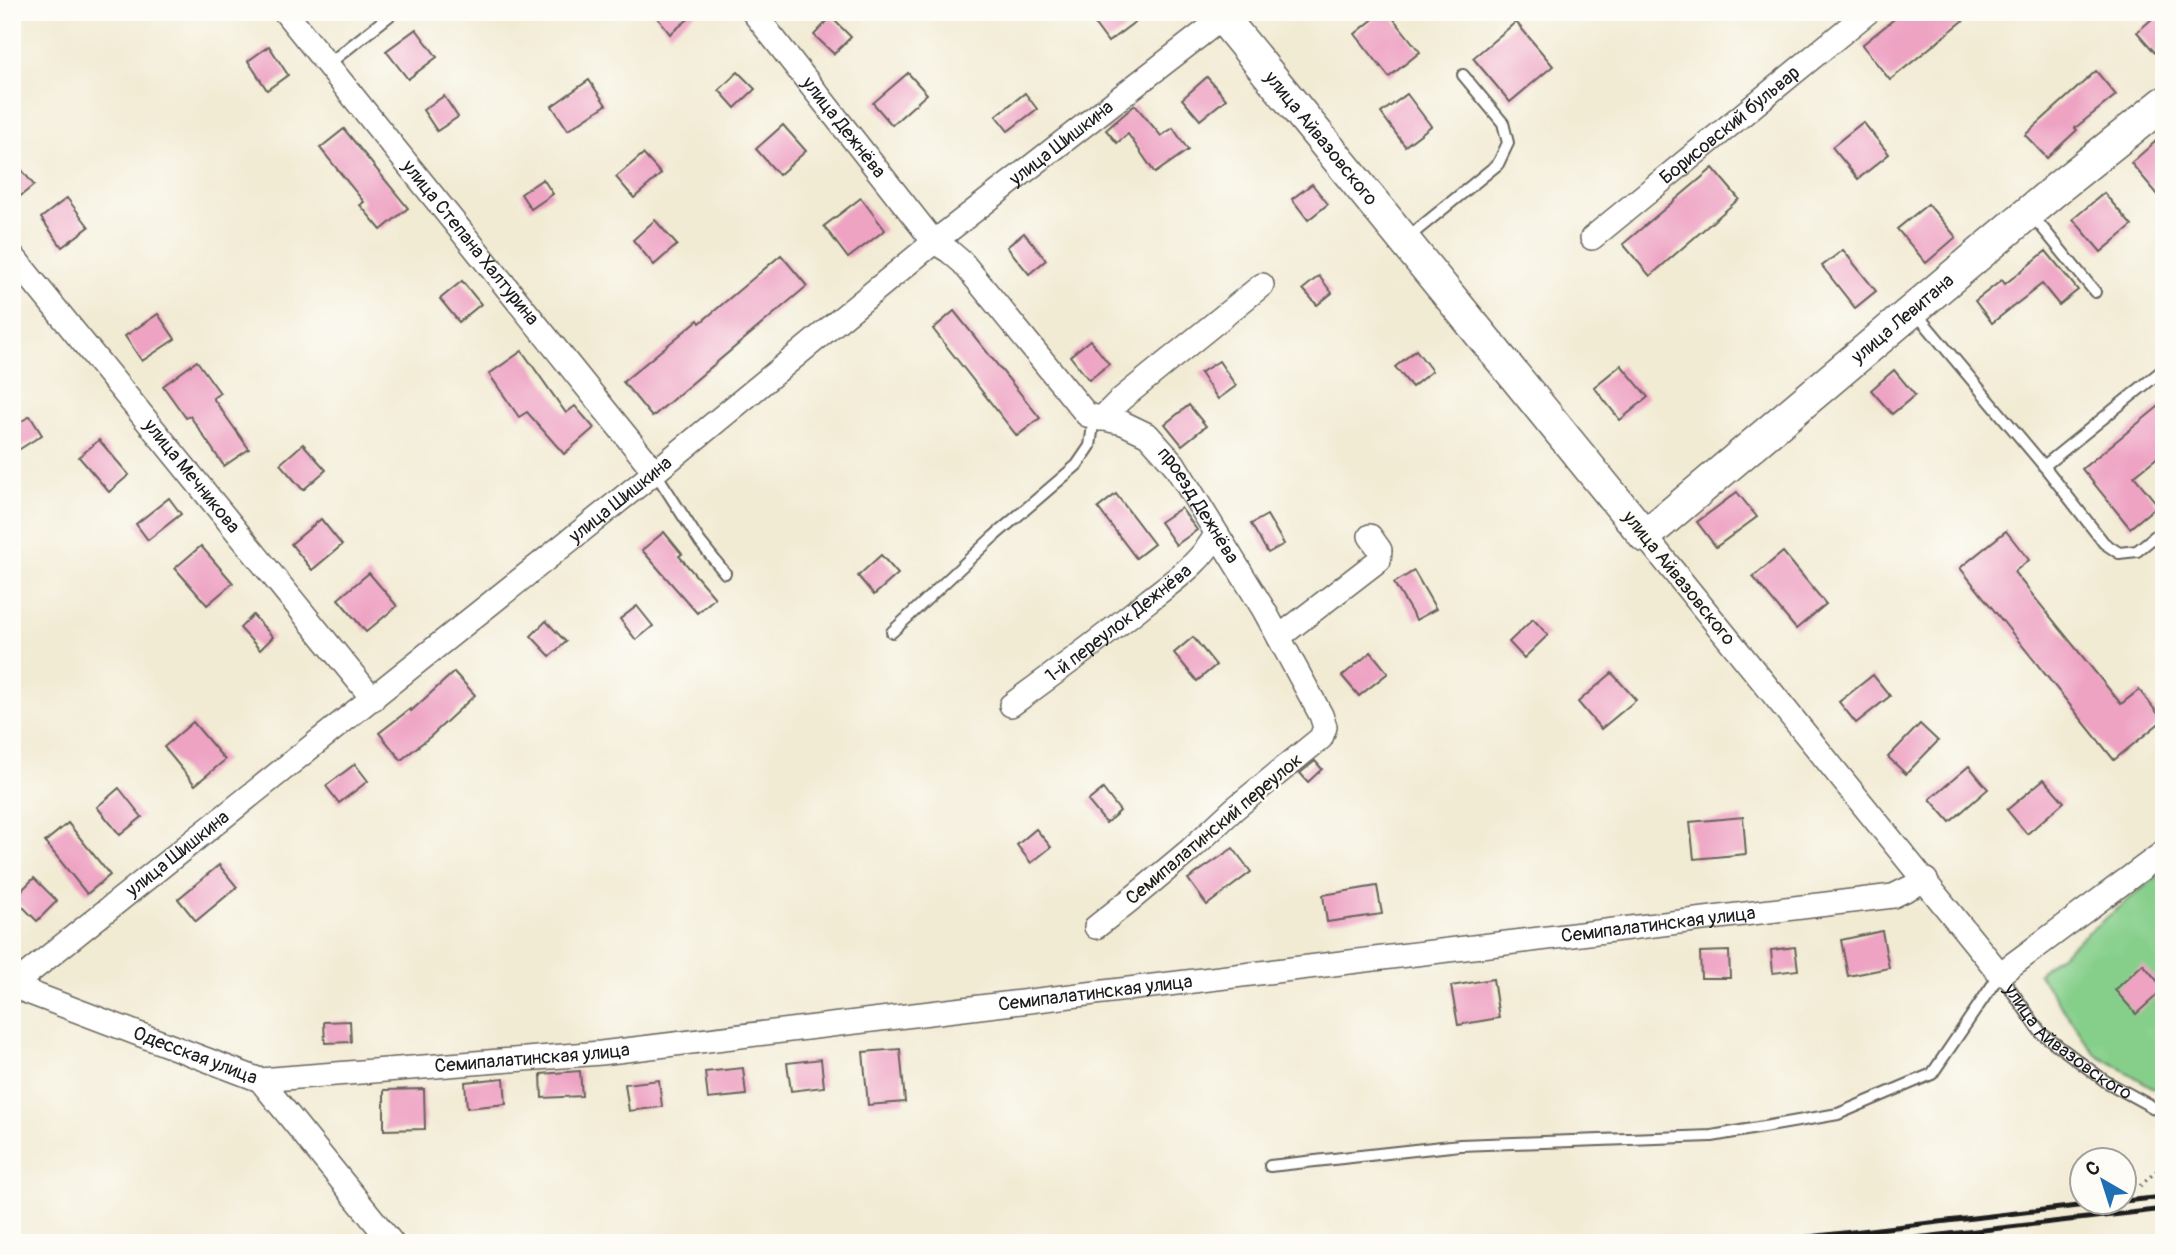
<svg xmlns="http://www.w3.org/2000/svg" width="2176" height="1255" font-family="Pangolin,sans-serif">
  <rect width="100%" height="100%" fill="#fdfcf7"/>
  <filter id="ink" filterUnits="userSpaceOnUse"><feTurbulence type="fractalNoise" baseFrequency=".0143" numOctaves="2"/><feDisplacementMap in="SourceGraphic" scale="14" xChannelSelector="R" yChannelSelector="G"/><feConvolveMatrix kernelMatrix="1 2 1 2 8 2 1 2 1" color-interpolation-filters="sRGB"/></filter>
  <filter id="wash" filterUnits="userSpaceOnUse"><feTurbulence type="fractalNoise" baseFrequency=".00686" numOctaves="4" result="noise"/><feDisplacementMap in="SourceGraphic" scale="28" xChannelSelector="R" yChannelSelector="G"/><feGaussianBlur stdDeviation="1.57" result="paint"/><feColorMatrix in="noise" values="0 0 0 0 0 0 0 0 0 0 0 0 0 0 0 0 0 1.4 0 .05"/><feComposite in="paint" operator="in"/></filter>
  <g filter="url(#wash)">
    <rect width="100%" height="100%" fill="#f2ebd4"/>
    <polygon fill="#86cf8b" stroke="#517654" stroke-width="2" points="2164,871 2164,1094 2094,1053 2038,973"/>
    <g id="blocks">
      <g fill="#eea3c3">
        <polygon points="653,12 697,12 670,34"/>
        <polygon points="1100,12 1148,12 1108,42 1091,19"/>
        <polygon points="1382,12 1388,12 1420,52 1389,77 1355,34"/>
        <polygon points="1903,12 1974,12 1890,80 1862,45"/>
        <polygon points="2160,12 2164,12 2164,63 2137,32"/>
        <polygon points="831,17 851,37 834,54 814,35"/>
        <polygon points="1516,22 1553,66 1510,102 1473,58"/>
        <polygon points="416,29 437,57 408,79 386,51"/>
        <polygon points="269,46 288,75 267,90 248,61"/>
        <polygon points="2096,71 2116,95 2075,128 2077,130 2047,158 2025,135"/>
        <polygon points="738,72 755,89 735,108 719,90"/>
        <polygon points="908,73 927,94 892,125 873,103"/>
        <polygon points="1207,77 1226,99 1200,120 1182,99"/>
        <polygon points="589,80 606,105 568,130 552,106"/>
        <polygon points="1025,93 1037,109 1008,131 996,116"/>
        <polygon points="1407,94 1431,126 1405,146 1381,113"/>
        <polygon points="444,96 458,117 437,131 423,110"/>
        <polygon points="1135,105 1161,136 1173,128 1188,150 1155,173 1128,134 1117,143 1106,130"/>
        <polygon points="1863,122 1889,154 1858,179 1832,147"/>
        <polygon points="783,125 806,151 779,175 756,149"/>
        <polygon points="344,129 408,208 381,230 360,205 364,202 320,148"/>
        <polygon points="2164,134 2164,202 2131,163"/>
        <polygon points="643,154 661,174 634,198 616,177"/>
        <polygon points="12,158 34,185 12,203"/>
        <polygon points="1713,168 1739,199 1650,276 1623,244"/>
        <polygon points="543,179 553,194 531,209 521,194"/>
        <polygon points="1312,184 1328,204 1308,220 1292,199"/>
        <polygon points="2104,193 2132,226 2101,252 2073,219"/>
        <polygon points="67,198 89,227 62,247 41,218"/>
        <polygon points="861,198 885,230 848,258 824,226"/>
        <polygon points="1928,204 1956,237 1926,263 1897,229"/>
        <polygon points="655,220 677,245 654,265 633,240"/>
        <polygon points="1024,233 1046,260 1029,274 1007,247"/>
        <polygon points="1843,250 1876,291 1855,308 1822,266"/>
        <polygon points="2046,251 2078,290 2059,305 2042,284 1992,323 1975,301 2002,280 2005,284"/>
        <polygon points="781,255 807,286 652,417 623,382 698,320 700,323"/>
        <polygon points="1319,276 1332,293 1317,305 1303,289"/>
        <polygon points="462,281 481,304 459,322 440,299"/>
        <polygon points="954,311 1040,418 1017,436 933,329"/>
        <polygon points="158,314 175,339 142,361 125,336"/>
        <polygon points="1090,340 1109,364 1089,380 1070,356"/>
        <polygon points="1416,350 1432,371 1412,387 1395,367"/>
        <polygon points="522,351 566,413 575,406 594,428 564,454 527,412 519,417 489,374"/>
        <polygon points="197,361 220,393 213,398 249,449 224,466 190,416 186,418 163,386"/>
        <polygon points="1219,361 1236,386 1218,399 1200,373"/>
        <polygon points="1621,365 1648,397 1620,420 1594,387"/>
        <polygon points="1894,370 1915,395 1892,414 1871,390"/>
        <polygon points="2164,402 2164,452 2134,476 2158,505 2130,528 2082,469"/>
        <polygon points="1189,405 1206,426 1182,445 1165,424"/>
        <polygon points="30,416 42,435 12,454 12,427"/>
        <polygon points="99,440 129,475 109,492 79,457"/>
        <polygon points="303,444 326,470 303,490 280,464"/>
        <polygon points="1737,492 1757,517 1716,547 1697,522"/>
        <polygon points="1116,494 1154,544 1136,558 1098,508"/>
        <polygon points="169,498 181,514 148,540 136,524"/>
        <polygon points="1181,508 1197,530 1176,545 1160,522"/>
        <polygon points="1267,515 1284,544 1268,553 1251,524"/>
        <polygon points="321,519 342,545 312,570 291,544"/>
        <polygon points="2006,531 2029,560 2014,572 2121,704 2139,690 2163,720 2114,760 1960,568"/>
        <polygon points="664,532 682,554 679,556 715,598 697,613 642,550"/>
        <polygon points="201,546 233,583 207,605 175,568"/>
        <polygon points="1783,552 1826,604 1796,629 1753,577"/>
        <polygon points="881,555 898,574 874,595 858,576"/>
        <polygon points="1414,571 1436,609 1416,620 1394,583"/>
        <polygon points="369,573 397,606 366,632 338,599"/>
        <polygon points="637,606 653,626 636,640 620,619"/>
        <polygon points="253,615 273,637 260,650 240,628"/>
        <polygon points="1533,619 1548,635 1524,658 1509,642"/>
        <polygon points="546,621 566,642 550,656 531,636"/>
        <polygon points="1193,637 1216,665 1197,681 1174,653"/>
        <polygon points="1371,652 1388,673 1359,696 1342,676"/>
        <polygon points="454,672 475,695 431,736 401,760 379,733 410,709 411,711"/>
        <polygon points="1612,673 1636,700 1601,729 1578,702"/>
        <polygon points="1873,675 1890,696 1856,723 1839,702"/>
        <polygon points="193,722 225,760 195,785 164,747"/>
        <polygon points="1920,724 1938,741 1906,774 1888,757"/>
        <polygon points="1315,761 1322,769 1308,782 1300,773"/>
        <polygon points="355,764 368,781 339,803 326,786"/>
        <polygon points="1969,766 1988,789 1950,822 1930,799"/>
        <polygon points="2044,779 2064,802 2027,834 2007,810"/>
        <polygon points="119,788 142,817 120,835 97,807"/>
        <polygon points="1103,789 1120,811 1106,823 1088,801"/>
        <polygon points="1743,817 1746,854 1694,859 1690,822"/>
        <polygon points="68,823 110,875 87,894 45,842"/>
        <polygon points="1036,829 1051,847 1031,863 1017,845"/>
        <polygon points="1233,848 1251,872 1207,905 1188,879"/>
        <polygon points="219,865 237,887 196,921 178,899"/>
        <polygon points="34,878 57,901 37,921 14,898"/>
        <polygon points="1377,886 1382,914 1327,922 1323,895"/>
        <polygon points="1882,931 1889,968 1848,976 1841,940"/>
        <polygon points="1795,947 1798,970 1773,973 1771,950"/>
        <polygon points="1729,951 1730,978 1701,978 1700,952"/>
        <polygon points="2143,964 2164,989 2136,1014 2115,990"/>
        <polygon points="1493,979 1499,1018 1458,1025 1451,986"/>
        <polygon points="350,1021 351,1042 325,1043 324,1022"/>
        <polygon points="900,1049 905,1102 868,1105 863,1052"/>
        <polygon points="821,1059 824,1087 791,1091 787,1063"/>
        <polygon points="743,1068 746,1095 708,1099 705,1072"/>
        <polygon points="580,1071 582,1096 542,1098 541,1074"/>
        <polygon points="504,1078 506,1104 467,1108 465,1082"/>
        <polygon points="659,1080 662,1107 629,1111 625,1084"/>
        <polygon points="424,1089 425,1129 384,1130 384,1090"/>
      </g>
    </g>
  </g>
  <g filter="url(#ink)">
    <use href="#blocks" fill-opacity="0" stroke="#67645c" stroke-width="2"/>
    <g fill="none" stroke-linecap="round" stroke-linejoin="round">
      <g stroke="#67645c" stroke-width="14">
        <g id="lane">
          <polyline points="327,65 394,12"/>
          <polyline points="2031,214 2095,292"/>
          <polyline points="1406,239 1498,164 1508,143 1503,123 1463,75"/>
          <polyline points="1915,312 2044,466 2104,543 2119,553 2137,551 2164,529"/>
          <polyline points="2044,466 2164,369"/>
          <polyline points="655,472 700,542 725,573"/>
          <polyline points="892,632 993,537 1077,465 1090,446 1094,418"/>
          <path id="s1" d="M1270,1166L1460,1145L1712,1136L1838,1114L1932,1074L2000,974L2041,1033L2105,1081L2158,1110L2164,1115"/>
        </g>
      </g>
      <g stroke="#67645c" stroke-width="26">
        <g id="street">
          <path id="s2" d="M285,12L655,472"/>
          <path id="s3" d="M753,12L934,242L949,251L963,263L1087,415L1123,423L1148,435L1174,464L1264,610L1321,715L1325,727L1321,738L1234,809L1190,850L1135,896L1096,927"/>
          <path id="s4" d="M1592,238L1868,12"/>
          <path id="s5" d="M12,255L373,699"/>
          <polyline points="1101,419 1120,400 1262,285"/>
          <polyline points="1645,536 2000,974 2164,852"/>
          <polyline points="1279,637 1379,560 1380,550 1370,536"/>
          <path id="s6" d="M1011,705C1058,671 1104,637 1148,601C1173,581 1202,562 1216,534"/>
          <path id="s7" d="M12,986L655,472L934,242L1230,12"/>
          <path id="s8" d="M12,986L260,1080L392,1243"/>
          <path id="s9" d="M260,1080L601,1053L1893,896L1926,880"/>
        </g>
      </g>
      <g stroke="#67645c" stroke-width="35">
        <g id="secondary">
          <path id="s10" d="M1218,12L1645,536L2060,186L2164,103"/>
        </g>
      </g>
      <polyline stroke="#67645c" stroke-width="3.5" stroke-dasharray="2 5" stroke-linecap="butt" points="2140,1186 2164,1164"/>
      <use href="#lane" stroke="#fff" stroke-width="10"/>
      <use href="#street" stroke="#fff" stroke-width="23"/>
      <use href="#secondary" stroke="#fff" stroke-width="32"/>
      <g stroke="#1c1c1c" stroke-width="5">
        <polyline points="2124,1201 2164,1197"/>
        <polyline points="1758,1243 2112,1202"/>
        <polyline points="1872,1243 2164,1209"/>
      </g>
    </g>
  </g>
  <g text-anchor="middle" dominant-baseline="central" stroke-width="5" stroke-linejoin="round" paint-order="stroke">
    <g font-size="19" fill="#1c1c1c" stroke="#fdfcf7">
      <text stroke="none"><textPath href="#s4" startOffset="178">Борисовский бульвар</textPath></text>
      <text stroke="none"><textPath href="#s3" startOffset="147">улица Дежнёва</textPath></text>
      <text stroke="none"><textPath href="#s10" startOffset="163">улица Айвазовского</textPath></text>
      <text stroke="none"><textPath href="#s7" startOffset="1346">улица Шишкина</textPath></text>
      <text stroke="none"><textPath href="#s2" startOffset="296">улица Степана Халтурина</textPath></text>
      <text stroke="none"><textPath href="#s10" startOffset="1013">улица Левитана</textPath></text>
      <text stroke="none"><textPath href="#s5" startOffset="285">улица Мечникова</textPath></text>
      <text stroke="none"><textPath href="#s7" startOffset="779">улица Шишкина</textPath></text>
      <text stroke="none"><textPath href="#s3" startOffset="676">проезд Дежнёва</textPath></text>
      <text transform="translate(1679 578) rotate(51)">улица Айвазовского</text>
      <text stroke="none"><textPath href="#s6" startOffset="135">1-й переулок Дежнёва</textPath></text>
      <text transform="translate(1214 829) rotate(-40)">Семипалатинский переулок</text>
      <text stroke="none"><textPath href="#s7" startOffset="212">улица Шишкина</textPath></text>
      <text stroke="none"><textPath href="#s9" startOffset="1407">Семипалатинская улица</textPath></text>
      <text stroke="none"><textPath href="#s9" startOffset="840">Семипалатинская улица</textPath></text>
      <text stroke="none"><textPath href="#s1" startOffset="892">улица Айвазовского</textPath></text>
      <text stroke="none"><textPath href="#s8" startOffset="196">Одесская улица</textPath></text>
      <text stroke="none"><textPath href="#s9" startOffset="273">Семипалатинская улица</textPath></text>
    </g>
  </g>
  <rect width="2176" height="1255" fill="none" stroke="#fdfcf7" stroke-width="42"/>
  <g transform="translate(2103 1181) rotate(321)"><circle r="33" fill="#fdfcf7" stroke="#a3a29f" stroke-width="2"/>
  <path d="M0-5L12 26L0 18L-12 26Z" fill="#1f6fb2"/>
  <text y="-10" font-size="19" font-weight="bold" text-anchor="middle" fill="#1c1c1c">С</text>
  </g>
</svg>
